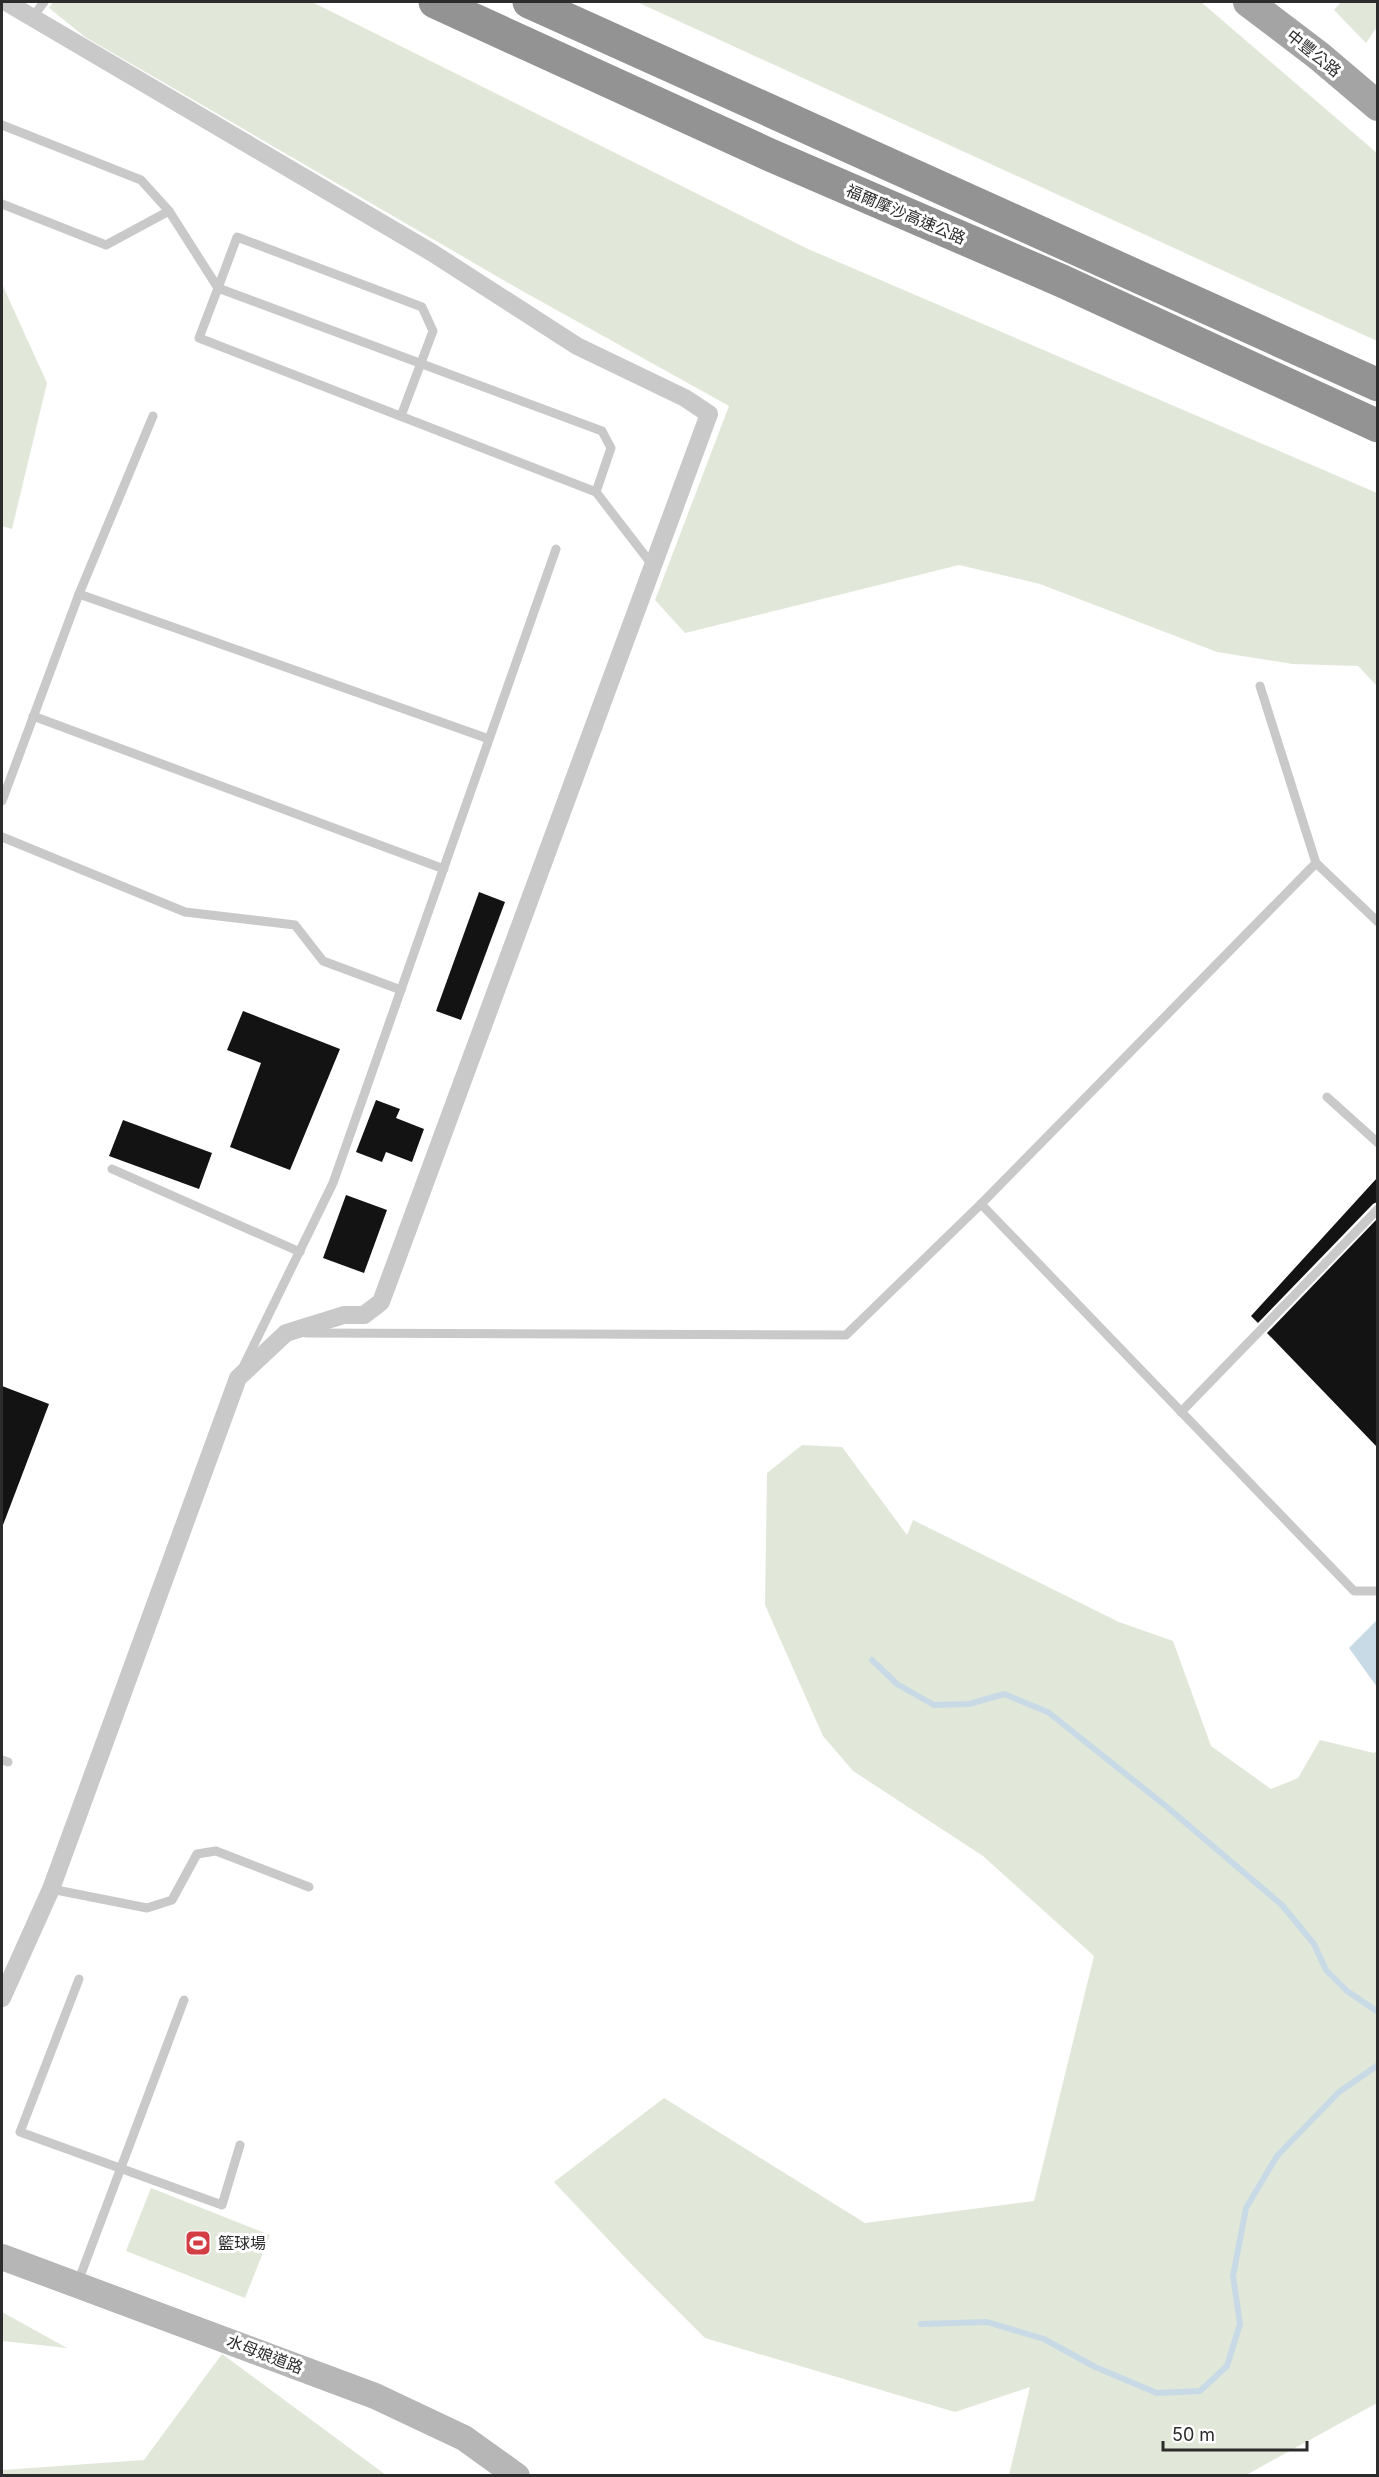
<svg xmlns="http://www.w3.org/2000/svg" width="1379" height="2477" font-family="Inter,'Noto Sans TC',sans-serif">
  <rect width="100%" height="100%" fill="#fff"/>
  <g fill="#e1e8da">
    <polygon points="53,2 312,2 808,249 1377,493 1377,686 1358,666 1293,664 1217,652 1040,584 959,565 685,633 655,600 729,406 517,288 85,37 49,8"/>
    <polygon points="637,2 1201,2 1377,153 1377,341"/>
    <polygon points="1341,2 1377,2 1377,27 1366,43 1334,10"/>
    <polygon points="2,284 47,383 12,529 2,526"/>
    <polygon points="802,1445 842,1447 907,1535 913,1520 1119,1622 1173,1641 1211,1746 1271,1789 1298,1778 1320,1740 1374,1753 1377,1751 1377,2403 1246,2475 1009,2475 1030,2387 955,2412 705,2338 634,2267 554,2182 664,2098 865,2223 1034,2201 1094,1956 983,1856 853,1771 823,1736 765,1605 767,1473"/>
    <polygon points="151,2188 270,2235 245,2298 126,2251"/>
    <polygon points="2,2312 67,2348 2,2341"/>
    <polygon points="222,2354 386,2475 2,2475 2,2470 144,2460"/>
  </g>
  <polygon fill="#c8dae6" points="1377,1620 1377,1687 1349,1648"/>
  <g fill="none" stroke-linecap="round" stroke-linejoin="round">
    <g stroke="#c8dae6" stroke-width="6">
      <polyline points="872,1660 897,1684 934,1705 969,1704 1004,1694 1048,1712 1167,1807 1282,1905 1314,1944 1326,1970 1347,1991 1378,2012"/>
      <polyline points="921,2324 987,2322 1044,2339 1095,2367 1157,2393 1200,2391 1227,2366 1240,2324 1233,2276 1246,2208 1277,2156 1339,2092 1378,2065"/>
    </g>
  </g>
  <g fill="#131313">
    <polygon points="479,892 505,902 461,1020 436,1011"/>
    <polygon points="243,1011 340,1049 290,1170 230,1147 261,1063 227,1050"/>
    <polygon points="376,1100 400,1109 396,1118 424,1129 412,1162 386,1152 382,1162 356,1152"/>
    <polygon points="123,1120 212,1153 199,1189 109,1156"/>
    <polygon points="1377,1178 1377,1202 1373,1204 1258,1323 1251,1316"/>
    <polygon points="346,1195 387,1210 364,1273 323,1258"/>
    <polygon points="1377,1219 1377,1447 1267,1333"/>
    <polygon points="2,1386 49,1404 3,1525 2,1525"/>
  </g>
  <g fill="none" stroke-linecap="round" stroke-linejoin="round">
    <g stroke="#c9c9c9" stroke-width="9">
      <polyline points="32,18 44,2"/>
      <polyline points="2,125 141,180 169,211 218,288"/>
      <polyline points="2,204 106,245 169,211"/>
      <polyline points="218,288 237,237 422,307 433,331 401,416"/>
      <polyline points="153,416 79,594 489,739"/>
      <polyline points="596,492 611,448 602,431 218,288 199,338 596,492 653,566"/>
      <polyline points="33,716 444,869"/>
      <polyline points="2,801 79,594"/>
      <polyline points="2,837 185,912 295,925 323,961 401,990"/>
      <polyline points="1316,863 1378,922"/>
      <polyline points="1327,1097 1378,1143"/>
      <polyline points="112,1169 300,1252"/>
      <polyline points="981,1204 1354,1591 1378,1591"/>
      <polyline points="306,1333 846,1335 981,1204 1316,863 1260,686"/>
      <polyline points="244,1365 333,1183 556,549"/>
      <polyline points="1181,1412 1378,1209"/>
      <polyline points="2,1760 8,1762"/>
      <polyline points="51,1889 147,1908 172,1900 197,1854 216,1851 309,1887"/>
      <polyline points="79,1979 20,2132 222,2205 240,2145"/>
      <polyline points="78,2282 184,2000"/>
    </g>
    <polyline stroke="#c9c9c9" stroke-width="18" points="2,1998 51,1889 238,1378 286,1333 344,1315 364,1315 381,1302 709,414 685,398 577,346 431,252 6,2"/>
    <polyline stroke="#b6b6b6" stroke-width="26" points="2,2257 375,2396 464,2438 517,2476"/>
    <polyline stroke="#a4a4a4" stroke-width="30" points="1248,2 1319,56 1378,106"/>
    <g stroke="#939393" stroke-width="33">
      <polyline points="435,2 770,155 1062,281 1378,426"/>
      <polyline points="529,2 1378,385"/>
    </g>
  </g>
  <defs>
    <g id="stadium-square" transform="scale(1.35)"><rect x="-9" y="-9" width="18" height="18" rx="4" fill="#d23e44" stroke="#fff"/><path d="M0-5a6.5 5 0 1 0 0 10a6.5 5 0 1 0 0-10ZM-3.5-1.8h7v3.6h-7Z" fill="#fff"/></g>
  </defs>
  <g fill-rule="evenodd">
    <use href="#stadium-square" x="198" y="2243"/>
  </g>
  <g text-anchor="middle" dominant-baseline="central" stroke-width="6" stroke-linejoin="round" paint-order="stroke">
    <g font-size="16" fill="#2c2c2c" stroke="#fff">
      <text transform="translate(1314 53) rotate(39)">中豐公路</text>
      <text transform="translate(906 214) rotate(23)">福爾摩沙高速公路</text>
      <text transform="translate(265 2354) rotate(21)">水母娘道路</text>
    </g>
    <g font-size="16" fill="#2c2c2c" stroke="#fff" text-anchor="start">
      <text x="218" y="2243">籃球場</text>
    </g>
  </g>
  <rect width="1379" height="2477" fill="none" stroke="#2c2c2c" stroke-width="6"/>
  <path d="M1163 2441v9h144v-9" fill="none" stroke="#2c2c2c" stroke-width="3"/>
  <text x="1172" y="2441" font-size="18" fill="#2c2c2c" stroke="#ffffff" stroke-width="4.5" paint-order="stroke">50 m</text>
</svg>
